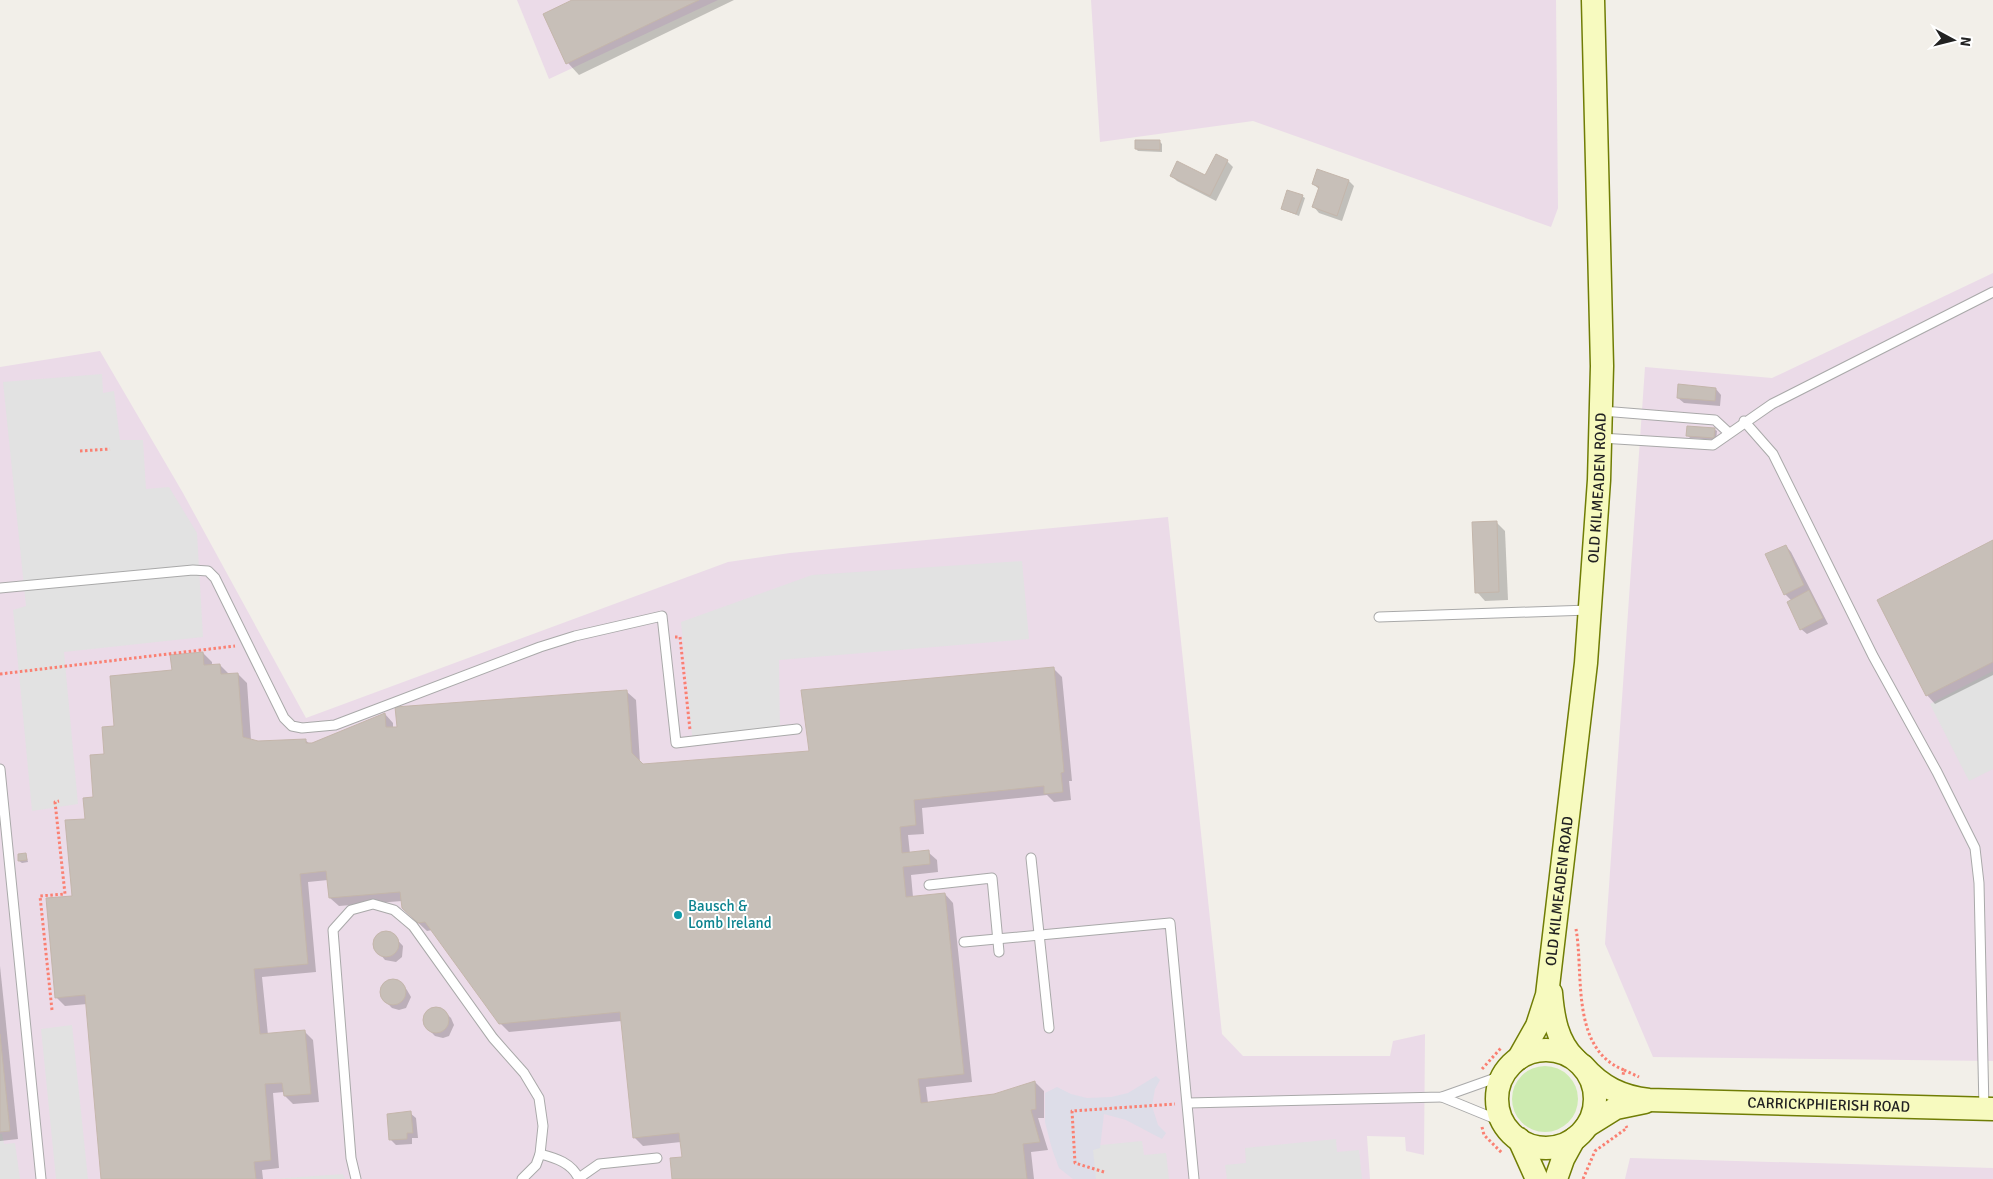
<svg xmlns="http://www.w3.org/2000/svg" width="1993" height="1179" font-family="Signika,sans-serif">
  <rect width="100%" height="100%" fill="#f2efe9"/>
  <g fill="#ebdbe8">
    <polygon points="517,0 718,0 549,79"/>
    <polygon points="1091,0 1556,0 1558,208 1551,227 1253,121 1100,142"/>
    <polygon points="1993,273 1993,1061 1653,1057 1605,944 1645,367 1772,378"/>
    <polygon points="100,351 183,493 306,718 728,562 790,553 1168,517 1222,1034 1243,1056 1390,1056 1393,1041 1425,1034 1424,1155 1406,1151 1405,1137 1367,1136 1370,1179 0,1179 0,367"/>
    <polygon points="1630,1158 1993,1168 1993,1179 1625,1179"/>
  </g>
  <circle fill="#cdebb0" cx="1545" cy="1099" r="33"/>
  <g fill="#e2e2e2">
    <polygon points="102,374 103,393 114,391 120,440 143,440 146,489 169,487 197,533 203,637 64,652 78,804 32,811 13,610 26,606 3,382"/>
    <polygon points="1022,561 1029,639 779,660 780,732 693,745 681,622 812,575"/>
    <polygon points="1993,671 1993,769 1969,781 1930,704"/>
    <polygon points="72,1025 88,1179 56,1179 41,1029"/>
    <polygon points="0,1134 2,1134 4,1144 15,1143 20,1179 0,1179"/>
    <polygon points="1336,1139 1337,1152 1359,1150 1362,1179 1227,1179 1225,1165 1246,1163 1245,1148"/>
    <polygon points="1142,1141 1144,1155 1166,1153 1169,1179 1094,1179 1090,1146"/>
    <polygon points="343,1174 345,1179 274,1179"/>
  </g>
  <polygon fill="#dddde8" points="1156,1076 1160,1080 1155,1089 1152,1106 1158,1125 1166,1133 1162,1139 1126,1120 1104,1114 1100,1148 1093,1150 1096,1179 1073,1179 1059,1168 1052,1149 1045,1122 1045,1093 1057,1087 1071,1094 1087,1098 1111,1097 1128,1093"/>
  <g fill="#0003">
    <polygon points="575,0 734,0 579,75 568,63 544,15"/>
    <polygon points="1159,141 1162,144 1162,152 1138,151 1136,149"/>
    <polygon points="1227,161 1233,167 1216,201 1177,181 1171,175 1205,177"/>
    <polygon points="1349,181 1354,186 1342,221 1319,213 1314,207 1320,190 1313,184"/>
    <polygon points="1302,196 1305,198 1299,216 1282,209"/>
    <polygon points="1716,389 1721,395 1720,406 1684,403 1678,398"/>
    <polygon points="1714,429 1717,431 1716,440 1690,438 1688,436"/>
    <polygon points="1496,522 1505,531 1508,600 1485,601 1477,592"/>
    <polygon points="1993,542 1993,675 1935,704 1927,695"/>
    <polygon points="1786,546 1791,552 1828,624 1807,634 1801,629 1791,600 1785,594 1767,555"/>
    <polygon points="203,653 212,662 212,666 220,665 229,674 238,674 247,683 251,740 258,743 305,740 310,744 385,714 393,723 393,728 627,692 636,700 640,763 642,766 810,752 1053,668 1062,677 1072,781 1069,781 1071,800 1054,802 1047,795 922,808 924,834 908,835 910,854 928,852 937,860 938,872 911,875 913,897 945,894 953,903 972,1082 926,1087 928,1103 994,1095 1035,1082 1044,1091 1044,1118 1038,1118 1048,1150 1031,1152 1034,1179 673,1179 683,1158 681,1142 643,1146 634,1137 622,1021 509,1032 500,1023 432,930 427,931 412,917 402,901 339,906 330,898 328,880 308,882 316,972 262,977 268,1035 305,1032 313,1040 319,1102 293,1104 285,1096 284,1092 273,1093 279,1168 262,1170 263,1179 102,1179 87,1004 65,1006 56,997 86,820 116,727 173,672"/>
    <polygon points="26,854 28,862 22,863 19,861"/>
    <polygon points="384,933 392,934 403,946 402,957 396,962 385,960 375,948 377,937"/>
    <polygon points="0,966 18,1139 0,1141"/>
    <polygon points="390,980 402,984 407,990 411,997 406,1008 399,1010 392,1008 386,1002 381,992 384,984"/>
    <polygon points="434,1009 445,1012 451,1018 454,1025 449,1036 443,1038 435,1036 429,1030 424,1020 427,1012"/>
    <polygon points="410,1113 416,1118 418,1138 412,1138 412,1144 396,1145 391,1140"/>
  </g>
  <g fill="#c7bfb8" stroke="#c4b6ab">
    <polygon points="572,0 699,0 566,64 543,14"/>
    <polygon points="1135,140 1160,140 1160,150 1135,149"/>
    <polygon points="1216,154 1228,160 1210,196 1170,176 1177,161 1205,175"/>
    <polygon points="1317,169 1349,180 1337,216 1312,207 1319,187 1312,184"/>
    <polygon points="1287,190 1303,195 1296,214 1281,209"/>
    <polygon points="1678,384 1716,388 1715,401 1677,398"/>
    <polygon points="1687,426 1715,428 1714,438 1686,436"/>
    <polygon points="1497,521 1499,592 1475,593 1472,522"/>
    <polygon points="1993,540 1993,662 1926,696 1877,600"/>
    <polygon points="1786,545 1804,585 1784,595 1765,554"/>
    <polygon points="1809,590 1823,618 1800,630 1787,602"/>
    <polygon points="203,652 204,665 220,664 221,674 238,673 243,737 258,741 306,739 306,743 312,743 385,713 386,727 397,727 395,707 627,690 632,753 643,764 809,751 801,690 1054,667 1064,772 1061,773 1063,792 1044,794 1044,786 914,800 916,825 900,827 902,853 929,850 930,864 903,867 906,897 945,893 964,1074 918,1079 921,1103 994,1094 1035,1081 1036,1109 1031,1110 1040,1142 1023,1144 1027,1179 672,1179 670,1158 682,1157 679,1133 633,1138 620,1012 499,1024 425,922 418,923 402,908 400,892 329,898 326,871 300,874 308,964 254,969 260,1034 305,1030 311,1094 284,1096 282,1083 265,1084 271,1160 254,1162 256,1179 101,1179 85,995 55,998 46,898 72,896 65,820 85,819 83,798 93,797 90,755 104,754 102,727 114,726 110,676 172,670 170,655"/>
    <polygon points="26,853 27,860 18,861 18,854"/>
    <circle cx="386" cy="944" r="13"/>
    <circle cx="393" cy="992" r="13"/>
    <circle cx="436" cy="1020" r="13"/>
    <polygon points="0,1034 10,1131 0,1132"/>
    <polygon points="411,1111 413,1133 407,1133 407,1139 389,1140 387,1114"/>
  </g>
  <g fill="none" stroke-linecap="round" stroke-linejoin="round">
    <g stroke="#a9a9a9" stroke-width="11">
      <g id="lane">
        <polyline points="1602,411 1715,420 1729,433"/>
        <polyline points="1744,421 1773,454 1873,656 1937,772 1975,848 1979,883 1984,1109"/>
        <polyline points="1601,438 1713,445 1772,404 1993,292"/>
        <polyline points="0,588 193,570 208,571 215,578 284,718 292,726 302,728 335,725 540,647 575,636 662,616 676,743 797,729"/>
        <polyline points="1379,617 1589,610"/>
        <polyline points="0,769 41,1179"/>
        <polyline points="1031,858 1049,1028"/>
        <polyline points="929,885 992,878 999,952"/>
        <polyline points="964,942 1170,923 1194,1179"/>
        <polyline points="1442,1097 1503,1122"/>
        <polyline points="1188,1103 1442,1097 1504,1075"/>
        <path d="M540,1154C556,1158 572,1163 579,1179"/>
        <polyline points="579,1178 599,1164 657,1158"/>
        <polyline points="356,1179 351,1158 333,930 351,910 373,904 394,910 413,926 493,1038 524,1073 539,1098 543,1126 540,1154 536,1165 522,1179"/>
      </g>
    </g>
    <g stroke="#707d05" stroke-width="25">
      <g id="secondary">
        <path d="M1551,993C1553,1017 1557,1042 1575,1059"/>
        <circle cx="1546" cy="1099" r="49"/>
        <path id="s1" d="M1519,1058L1537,1026L1547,995L1586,663L1599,480L1602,366L1593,0"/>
        <path id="s2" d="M1583,1066C1601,1087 1622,1097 1649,1100L1993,1109"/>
        <polyline points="1587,1126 1616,1108 1645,1102"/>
        <polyline points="1519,1139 1537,1179"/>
        <polyline points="1556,1179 1563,1159 1574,1139"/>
      </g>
    </g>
    <g stroke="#fa8072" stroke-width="3" stroke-dasharray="2.5 2.5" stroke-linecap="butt">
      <polyline points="80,451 110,449"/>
      <polyline points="675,637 680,637 690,730"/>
      <polyline points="0,674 235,646"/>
      <path d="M1576,929C1584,974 1570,1049 1624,1070L1623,1075"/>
      <polyline points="52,1010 40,896 65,894 55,802 59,801"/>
      <polyline points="1482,1069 1501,1048"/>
      <polyline points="1624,1070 1639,1077"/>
      <polyline points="1482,1127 1484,1135 1502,1153"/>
      <polyline points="1104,1172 1075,1163 1072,1111 1175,1104"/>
      <polyline points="1583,1179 1595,1151 1627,1128 1626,1126"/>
    </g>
    <use href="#lane" stroke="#fff" stroke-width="9"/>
    <use href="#secondary" stroke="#f7fabf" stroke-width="22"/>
  </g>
  <circle fill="#0f9aa8" stroke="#fff" stroke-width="2" cx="678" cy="915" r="5"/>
  <g text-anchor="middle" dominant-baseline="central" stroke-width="4" stroke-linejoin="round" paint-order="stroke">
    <g font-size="15" fill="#222" stroke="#fff">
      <text stroke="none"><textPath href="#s1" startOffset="579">OLD KILMEADEN ROAD</textPath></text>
      <text stroke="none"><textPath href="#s1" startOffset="174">OLD KILMEADEN ROAD</textPath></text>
      <text stroke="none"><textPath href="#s2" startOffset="256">CARRICKPHIERISH ROAD</textPath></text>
    </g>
    <g font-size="15" fill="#0d838f" stroke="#fff" text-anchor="start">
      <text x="688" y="906">Bausch &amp;<tspan x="688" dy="17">Lomb Ireland</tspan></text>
    </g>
  </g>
  <g transform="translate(1953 40) rotate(97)" stroke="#ffffff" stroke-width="4" paint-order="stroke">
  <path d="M0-4L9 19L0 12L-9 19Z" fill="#222222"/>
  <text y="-8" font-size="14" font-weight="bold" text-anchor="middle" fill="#222222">N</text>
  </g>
</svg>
